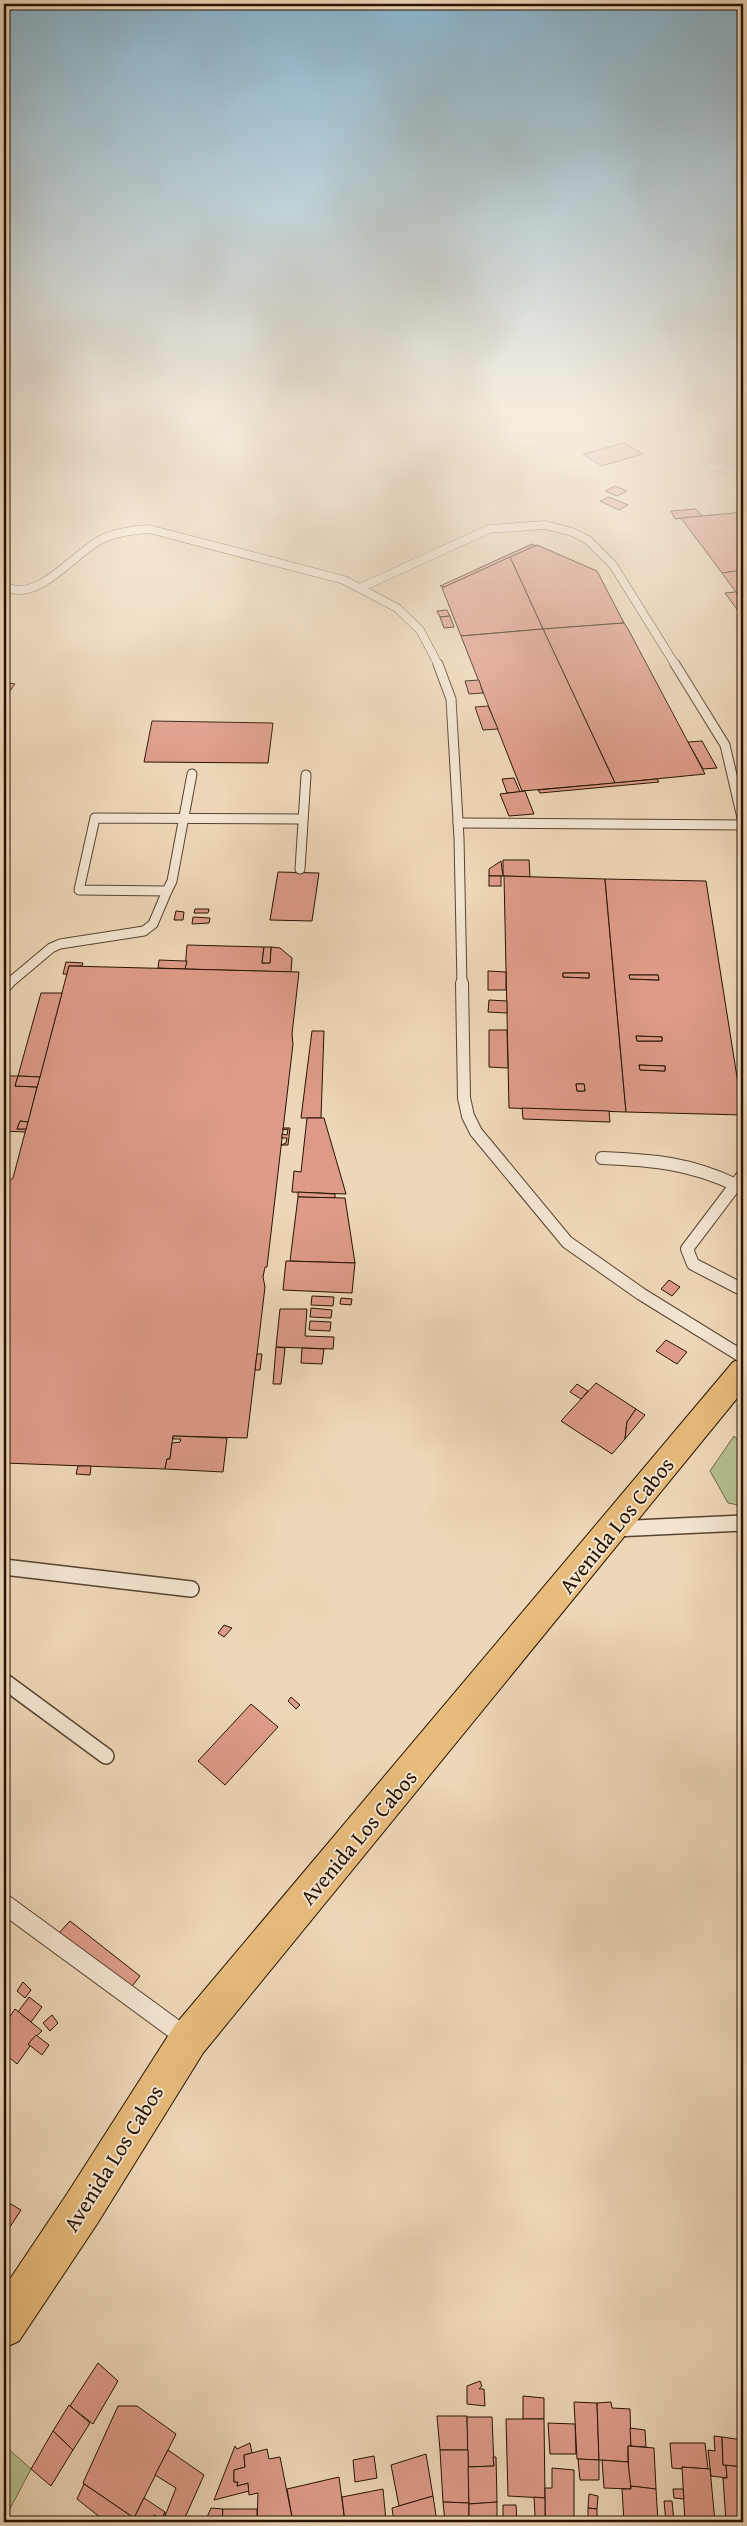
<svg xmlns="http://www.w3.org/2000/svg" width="747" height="2526" font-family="'Gentium Book Plus',serif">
  <rect width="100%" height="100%" fill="#eed7b8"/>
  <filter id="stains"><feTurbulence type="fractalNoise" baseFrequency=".004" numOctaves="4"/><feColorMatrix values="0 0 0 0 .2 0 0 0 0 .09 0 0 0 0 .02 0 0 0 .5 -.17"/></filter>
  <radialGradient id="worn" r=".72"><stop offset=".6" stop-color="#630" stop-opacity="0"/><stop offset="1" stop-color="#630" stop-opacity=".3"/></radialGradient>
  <g fill="#b6bf90" stroke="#6e6949">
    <polygon points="734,1436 743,1446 743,1506 728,1503 710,1471"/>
    <polygon points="4,2445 31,2469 4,2520"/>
  </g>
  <g fill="#de9b89" stroke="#251302" fill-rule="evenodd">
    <polygon points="624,443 643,454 602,466 583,454"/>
    <polygon points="615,486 627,491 617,496 605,491"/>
    <polygon points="609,497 628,505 619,510 600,501"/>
    <polygon points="696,509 702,516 675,519 671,511"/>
    <polygon points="743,512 743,570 722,573 681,518"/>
    <polygon points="532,544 536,546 444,587 440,586"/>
    <polygon points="537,545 597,571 624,623 543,629 510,557"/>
    <polygon points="510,557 543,629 461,636 442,588"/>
    <polygon points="743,570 743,596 739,596 722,573"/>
    <polygon points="736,592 743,602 743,612 739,612 725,593"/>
    <polygon points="447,610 450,616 440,617 437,611"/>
    <polygon points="450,616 454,627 444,628 440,617"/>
    <polygon points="624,623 628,629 705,774 615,783 543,629"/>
    <polygon points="543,629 615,783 522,791 461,636"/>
    <polygon points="479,680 483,693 469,694 465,681"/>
    <polygon points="4,682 15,684 7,695 4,695"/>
    <polygon points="488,706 498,729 483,730 475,707"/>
    <polygon points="152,721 273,723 268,763 144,762"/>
    <polygon points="702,741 717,768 703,769 688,742"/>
    <polygon points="514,778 520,792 507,793 502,779"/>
    <polygon points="657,779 659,782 540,793 538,790"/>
    <polygon points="525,791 534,814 509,816 500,794"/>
    <polygon points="503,860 529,860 530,877 503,876"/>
    <polygon points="501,861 503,876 489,876 489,869"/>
    <polygon points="278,872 319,873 312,921 270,920"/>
    <rect x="489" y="876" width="12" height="10"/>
    <path d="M504,876L605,879L626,1112L509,1108ZM563,973H589V978L563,977ZM576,1084H584L585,1091H577Z"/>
    <path d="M605,879L706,881L743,1115L626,1112ZM629,975H658L659,980L630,979ZM636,1036L662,1037V1041H637ZM639,1065L665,1066V1071L640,1070Z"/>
    <polygon points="195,909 209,909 208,913 194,913"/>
    <polygon points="176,911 184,912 183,920 174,920"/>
    <polygon points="193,917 210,918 209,923 192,924"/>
    <polygon points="187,945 264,947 262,963 270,963 271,947 280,948 292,958 291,972 185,969"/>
    <polygon points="264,947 271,947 270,963 262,963"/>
    <polygon points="159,960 184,961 187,961 185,969 158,968"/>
    <polygon points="66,962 83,963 82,966 69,966 67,974 63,974"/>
    <polygon points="69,966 299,972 292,1034 293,1044 267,1267 265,1267 263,1277 265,1287 247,1438 173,1436 170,1459 167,1459 165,1469 4,1463 4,1204 6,1202 4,1200 4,1195 10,1190 4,1185 13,1178"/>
    <polygon points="488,971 506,972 506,990 488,990"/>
    <polygon points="563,973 589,973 589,978 563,977"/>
    <polygon points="629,975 658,975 659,980 630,979"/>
    <polygon points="41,993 62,993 40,1077 18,1076"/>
    <polygon points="489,1000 507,1001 507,1013 488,1012"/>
    <polygon points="489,1030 507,1030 508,1068 489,1067"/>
    <polygon points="312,1031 324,1031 321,1118 301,1118"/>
    <polygon points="636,1036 662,1037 662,1041 637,1041"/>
    <polygon points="639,1065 665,1066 665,1071 640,1070"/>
    <polygon points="4,1076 18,1076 15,1086 37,1087 28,1122 20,1121 17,1129 26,1129 25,1132 4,1131"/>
    <polygon points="18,1076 40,1077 37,1087 15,1086"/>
    <polygon points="576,1084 584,1084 585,1091 577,1091"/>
    <polygon points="522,1108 609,1111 610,1122 523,1119"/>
    <polygon points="307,1118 324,1118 346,1194 292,1192 294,1171 301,1172"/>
    <polygon points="20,1121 28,1122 26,1129 17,1129"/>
    <polygon points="283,1128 290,1128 288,1145 281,1145 286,1143 287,1138 282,1138 282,1134 287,1135 288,1129 283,1130"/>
    <polygon points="298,1192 335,1194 335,1198 298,1197"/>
    <polygon points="298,1197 345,1198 355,1263 290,1261"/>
    <polygon points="286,1261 355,1263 352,1293 283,1290"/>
    <polygon points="669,1280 680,1287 672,1296 661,1289"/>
    <polygon points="312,1296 334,1297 333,1306 311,1305"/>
    <polygon points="341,1298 352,1299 351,1305 340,1304"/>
    <polygon points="311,1308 332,1310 331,1318 310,1317"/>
    <polygon points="280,1309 307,1309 305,1336 334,1337 333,1349 276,1347"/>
    <polygon points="310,1321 331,1322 330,1331 309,1330"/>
    <polygon points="666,1340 687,1352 677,1364 656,1351"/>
    <polygon points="276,1347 285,1348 281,1384 273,1384"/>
    <polygon points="302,1348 324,1349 322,1364 301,1363"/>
    <polygon points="257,1354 262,1354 260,1370 255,1370"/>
    <polygon points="596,1383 636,1409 627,1422 625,1439 612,1454 561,1421"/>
    <polygon points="577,1384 588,1391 581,1399 570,1392"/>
    <polygon points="636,1409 645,1415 625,1439 627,1422"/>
    <polygon points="173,1436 227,1438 223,1472 165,1469 167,1459 170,1459 172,1443 180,1442 181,1439 173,1439"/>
    <polygon points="78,1466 91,1466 90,1475 76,1474"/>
    <polygon points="224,1625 232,1628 224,1637 218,1633"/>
    <polygon points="291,1697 300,1705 296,1709 288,1701"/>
    <polygon points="251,1704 278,1727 225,1785 198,1761"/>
    <polygon points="70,1921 140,1976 129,1990 59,1933"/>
    <polygon points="23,1982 31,1990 25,1998 17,1991"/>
    <polygon points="29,1997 42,2007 31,2022 18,2012"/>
    <polygon points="4,2000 10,2010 4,2021"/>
    <polygon points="15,2009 42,2031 28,2044 30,2046 17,2064 4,2053 4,2025"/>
    <polygon points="52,2015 58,2023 50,2031 43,2023"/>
    <polygon points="36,2035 49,2045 42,2055 28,2044"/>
    <polygon points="4,2200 21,2210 4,2236"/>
    <polygon points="98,2363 118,2381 93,2424 70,2406"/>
    <polygon points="480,2381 482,2386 479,2389 484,2389 485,2406 467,2404 467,2386"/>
    <polygon points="523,2396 544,2398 544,2419 523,2419"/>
    <polygon points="574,2402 597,2403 599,2460 577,2459"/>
    <polygon points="611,2402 612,2408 630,2409 631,2446 628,2446 628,2462 599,2460 597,2403"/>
    <polygon points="69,2405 90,2423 73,2450 53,2431"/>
    <polygon points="118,2406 137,2406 176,2434 134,2518 83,2483"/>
    <polygon points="437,2416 467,2416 468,2450 440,2450"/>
    <polygon points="467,2417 492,2417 494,2466 468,2467"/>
    <polygon points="506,2419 544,2419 545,2498 508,2496"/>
    <polygon points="548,2423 575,2424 576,2454 550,2454"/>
    <polygon points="630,2428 645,2430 646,2447 631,2446"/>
    <polygon points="53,2431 73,2450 51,2486 31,2469"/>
    <polygon points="714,2436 722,2437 723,2465 726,2465 727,2478 711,2476 708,2450 715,2451"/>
    <polygon points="722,2437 743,2440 743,2467 723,2465"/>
    <polygon points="250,2443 252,2453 244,2455 245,2467 234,2470 234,2482 238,2482 237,2486 248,2483 249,2491 214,2500 235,2446 237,2449"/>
    <polygon points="670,2443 705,2443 708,2469 682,2467 682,2469 672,2468"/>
    <polygon points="628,2446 654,2448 656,2489 629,2486"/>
    <polygon points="267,2449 269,2459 280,2457 293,2522 257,2522 258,2493 249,2495 248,2483 237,2486 238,2482 234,2482 234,2470 245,2467 244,2455"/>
    <polygon points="168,2450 204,2475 183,2522 165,2516 176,2488 155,2475"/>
    <polygon points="440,2450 468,2450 469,2503 443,2502"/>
    <polygon points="426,2454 433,2496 399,2506 391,2465"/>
    <polygon points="374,2456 377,2478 355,2482 353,2460"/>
    <polygon points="493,2457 496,2457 497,2502 469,2504 468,2467 494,2466"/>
    <polygon points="578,2459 599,2460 599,2480 580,2480"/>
    <polygon points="602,2460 628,2462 631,2489 604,2488"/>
    <polygon points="726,2465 743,2467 743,2522 726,2522 723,2478 727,2478"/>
    <polygon points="682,2467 710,2469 715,2522 685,2522"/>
    <polygon points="552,2468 574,2470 574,2522 545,2522 545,2488 552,2488"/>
    <polygon points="339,2477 345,2522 293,2522 287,2489"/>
    <polygon points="84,2484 134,2518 132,2522 106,2522 77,2499"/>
    <polygon points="631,2486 656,2489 658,2522 624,2522 622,2489 631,2489"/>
    <polygon points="383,2489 386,2521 345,2522 342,2497"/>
    <polygon points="673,2489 683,2489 684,2499 674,2498"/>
    <polygon points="589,2494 598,2496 597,2509 588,2508"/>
    <polygon points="433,2496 437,2522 394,2522 392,2508"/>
    <polygon points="534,2497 545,2498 545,2522 538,2522 535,2515"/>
    <polygon points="144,2498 165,2512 161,2520 154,2515 151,2522 132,2522"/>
    <polygon points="664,2501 672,2501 674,2522 666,2522"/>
    <polygon points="443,2502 469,2503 469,2522 445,2522"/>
    <polygon points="497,2502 497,2517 469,2517 469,2504"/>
    <polygon points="503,2505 516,2505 517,2522 503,2522"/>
    <polygon points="211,2508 223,2509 222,2522 205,2522"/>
    <polygon points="588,2508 597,2509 597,2522 588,2522"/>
    <polygon points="223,2509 257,2509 257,2522 222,2522"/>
    <polygon points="165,2512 165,2516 183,2522 151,2522 154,2515 161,2520"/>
    <rect x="469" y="2517" width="28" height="5"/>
  </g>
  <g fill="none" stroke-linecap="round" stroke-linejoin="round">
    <g stroke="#574430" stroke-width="9">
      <g id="service-far4">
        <polyline points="719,412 743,429"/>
        <polyline points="560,413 564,412"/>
        <polyline points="4,419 4,421"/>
        <polyline points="711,465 743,473"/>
        <path d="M4,586C38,605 74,552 104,538C118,532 133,530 149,529L344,580L397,608L420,630L439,666"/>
        <polyline points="360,588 489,529 545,525 572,532 588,540 613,565 676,666"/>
      </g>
    </g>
    <g stroke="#574430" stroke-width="11">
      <g id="service-far3">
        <polyline points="438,664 451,699 459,838 462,985"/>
        <polyline points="675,664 725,745 743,822"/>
        <polyline points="458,823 743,825"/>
        <polyline points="300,869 306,775"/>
        <polyline points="167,891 172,881 192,774"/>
        <polyline points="7,985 51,948 60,944 144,931 153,924 167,891 79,890 95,818 302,819"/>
      </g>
    </g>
    <g stroke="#574430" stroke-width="14">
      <g id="service-far2">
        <polyline points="462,983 464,1098 468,1116 476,1132 567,1242 641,1294 743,1357"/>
        <polyline points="4,987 8,983"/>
        <path d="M602,1158C652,1160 690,1163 736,1185"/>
        <polyline points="743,1175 687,1249 693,1264 743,1290"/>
      </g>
    </g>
    <g stroke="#574430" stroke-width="18">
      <g id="service-far1">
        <polyline points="614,1529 743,1523"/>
        <polyline points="4,1567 191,1589"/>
        <polyline points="4,1681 106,1756"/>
      </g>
    </g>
    <g stroke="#574430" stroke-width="21">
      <polyline id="service" points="4,1904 187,2038"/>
    </g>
    <g stroke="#251302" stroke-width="2">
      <polygon id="primary" points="743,1358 743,1391 203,2053 97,2224 19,2341 4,2348 4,2288 67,2194 175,2025 733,1362"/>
    </g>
    <use href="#service-far4" stroke="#f4e5d1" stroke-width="8"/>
    <use href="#service-far3" stroke="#f4e5d1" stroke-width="9"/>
    <use href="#service-far2" stroke="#f4e5d1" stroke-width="12"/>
    <use href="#service-far1" stroke="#f4e5d1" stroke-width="15"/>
    <use href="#service" stroke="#f4e5d1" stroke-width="19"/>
    <use href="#primary" fill="#e7bc7c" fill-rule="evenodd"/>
  </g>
  <linearGradient id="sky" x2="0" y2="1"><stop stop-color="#89b6d0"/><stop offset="0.54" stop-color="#f7eddf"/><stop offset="1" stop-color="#f7eddf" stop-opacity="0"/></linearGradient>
  <rect width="747" height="765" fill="url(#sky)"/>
  <g text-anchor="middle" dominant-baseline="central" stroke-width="4" stroke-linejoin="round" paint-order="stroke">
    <g font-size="22" fill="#251302" stroke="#f4e5d1">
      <text transform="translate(616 1525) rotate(-51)">Avenida Los Cabos</text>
      <text transform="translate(358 1837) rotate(-50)">Avenida Los Cabos</text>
      <text transform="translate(113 2158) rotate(-58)">Avenida Los Cabos</text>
    </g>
  </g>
  <rect width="747" height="2526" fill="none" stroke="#eed7b8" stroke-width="20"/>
  <rect x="5" y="5" width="737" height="2516" fill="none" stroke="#251302" stroke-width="2.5"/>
  <rect x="10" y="10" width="727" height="2506" fill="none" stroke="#251302"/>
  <rect width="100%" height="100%" filter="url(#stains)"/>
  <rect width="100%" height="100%" fill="url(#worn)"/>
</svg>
